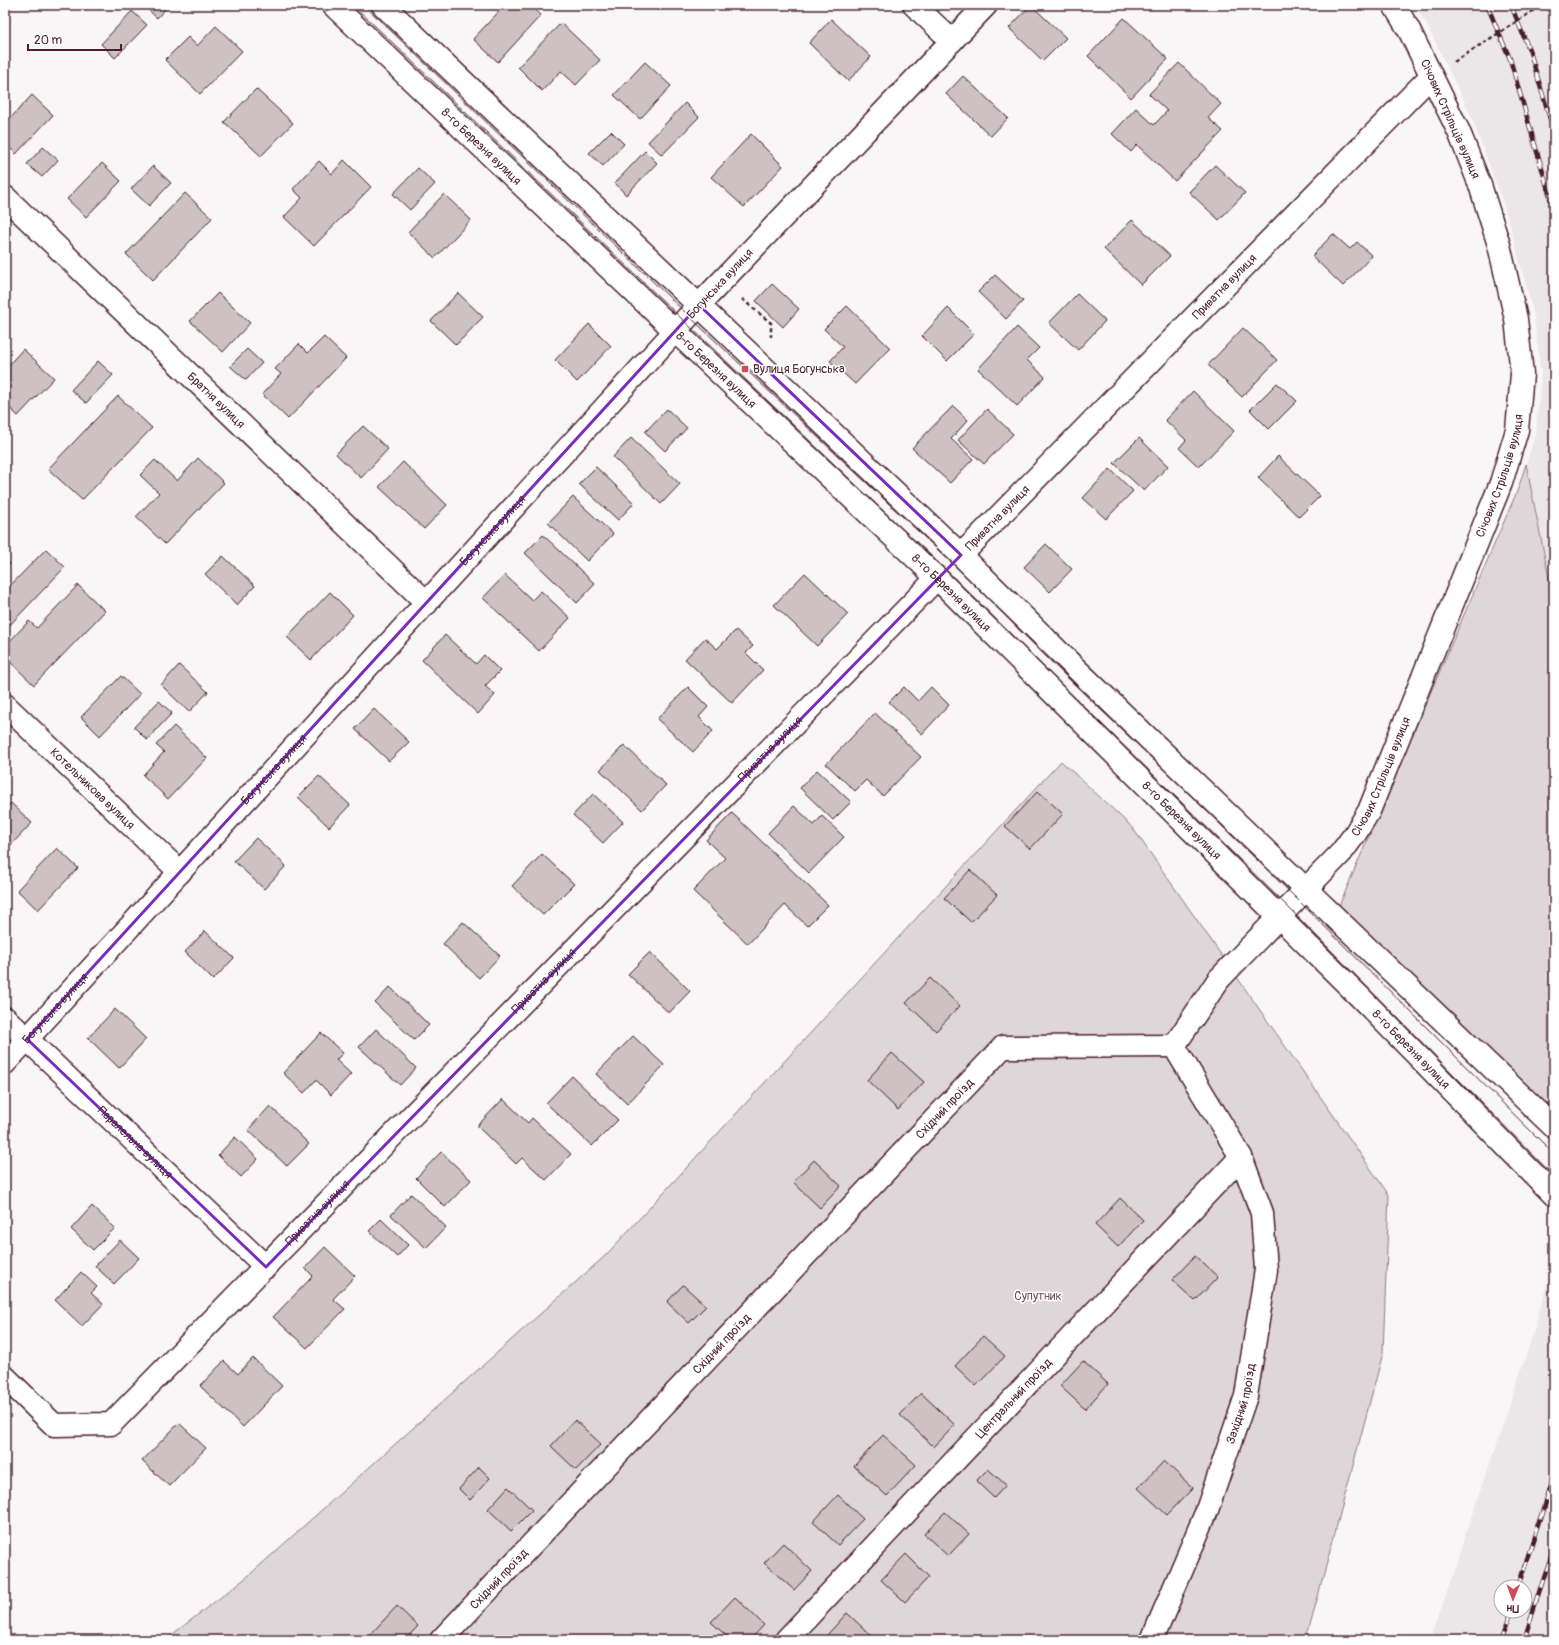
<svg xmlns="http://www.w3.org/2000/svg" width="1559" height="1645" font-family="Pangolin,sans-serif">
  <rect width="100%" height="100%" fill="#f8f6f7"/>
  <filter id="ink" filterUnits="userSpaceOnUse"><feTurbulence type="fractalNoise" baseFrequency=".025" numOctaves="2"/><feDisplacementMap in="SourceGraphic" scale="8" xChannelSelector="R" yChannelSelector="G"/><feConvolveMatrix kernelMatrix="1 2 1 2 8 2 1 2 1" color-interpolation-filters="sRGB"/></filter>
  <g filter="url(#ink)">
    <g fill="#ebe6e8" fill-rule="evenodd">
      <polygon points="1415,5 1554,5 1554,603 1526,464 1536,433 1541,374 1534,315 1507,214 1471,115 1425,21"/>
      <path d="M1554,1264V1640H1431L1526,1356ZM1501,1587H1525V1611H1501Z"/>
    </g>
    <g fill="#ded6d9" stroke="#947a82">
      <polygon points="1526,464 1554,603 1554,1116 1339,906 1518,489"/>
      <polygon points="1061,761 1132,827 1389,1195 1383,1353 1310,1626 1303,1640 165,1640 247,1577 606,1255"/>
    </g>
    <g fill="#cdc1c4" stroke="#4a1f2b">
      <polygon points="143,5 169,5 157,18"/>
      <polygon points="505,5 530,5 541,15 498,62 473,39"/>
      <polygon points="1031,5 1066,38 1043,61 1009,28"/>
      <polygon points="132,11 147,25 115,58 101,44"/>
      <polygon points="1124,18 1168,59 1131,98 1088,56"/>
      <polygon points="831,19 871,57 848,81 809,43"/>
      <polygon points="561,23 600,60 576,85 561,71 542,91 518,67"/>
      <polygon points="216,26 242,51 200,94 165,60 188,37 197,46"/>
      <polygon points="645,62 671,86 640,119 614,95"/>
      <polygon points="1179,63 1221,104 1208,118 1223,131 1175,181 1137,145 1131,152 1112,134 1136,108 1154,125 1167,111 1149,94"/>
      <polygon points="963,76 1008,118 991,136 946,94"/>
      <polygon points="256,89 293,123 261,156 224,122"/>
      <polygon points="32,95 53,115 16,154 5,143 5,124"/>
      <polygon points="685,103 699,117 662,155 648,142"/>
      <polygon points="611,131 624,144 603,166 589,153"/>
      <polygon points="751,134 783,166 744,207 711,177"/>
      <polygon points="43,147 58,160 42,177 27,164"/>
      <polygon points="645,151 657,163 626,195 615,183"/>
      <polygon points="344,160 371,187 314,246 284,217 302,198 293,189 319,161 332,174"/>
      <polygon points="102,163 121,181 86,217 67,199"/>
      <polygon points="1215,165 1245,193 1219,220 1189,192"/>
      <polygon points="153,166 171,183 149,206 131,189"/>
      <polygon points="418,168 435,184 410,210 393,194"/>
      <polygon points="185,193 212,218 153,280 126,254"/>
      <polygon points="444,194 471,220 435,258 408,232"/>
      <polygon points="1132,220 1170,256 1141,285 1104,249"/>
      <polygon points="1333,234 1350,249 1357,242 1372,256 1343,286 1312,256"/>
      <polygon points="995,275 1023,301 1006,319 978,292"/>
      <polygon points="772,284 799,309 783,327 756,301"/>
      <polygon points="218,293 250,323 223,352 190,321"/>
      <polygon points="458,293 483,317 456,345 431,321"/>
      <polygon points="1077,294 1105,321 1078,350 1049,323"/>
      <polygon points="847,306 890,348 855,384 830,361 843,347 824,329"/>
      <polygon points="948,308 974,334 947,361 922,336"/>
      <polygon points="589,324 611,346 577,382 555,360"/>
      <polygon points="1017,327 1039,348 1027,360 1045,377 1017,406 978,369"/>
      <polygon points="1243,328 1277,360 1242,397 1208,365"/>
      <polygon points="324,337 346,358 288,419 262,394 281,374 275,369 299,344 308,353"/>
      <polygon points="23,349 54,378 18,416 5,403 5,369"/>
      <polygon points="247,349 262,363 246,380 230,366"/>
      <polygon points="98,361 113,375 86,403 71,390"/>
      <polygon points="1277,383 1297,401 1269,429 1250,410"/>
      <polygon points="1193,391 1234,431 1199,467 1179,448 1186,440 1165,420"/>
      <polygon points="118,396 152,428 82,500 48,469"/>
      <polygon points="953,406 968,420 951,439 973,459 950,483 912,448"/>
      <polygon points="667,409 687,428 665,451 645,432"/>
      <polygon points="987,409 1013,434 984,464 958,440"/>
      <polygon points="363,426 388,449 361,478 336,454"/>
      <polygon points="631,438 680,484 661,504 613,457"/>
      <polygon points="1139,438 1168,466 1144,491 1114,463"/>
      <polygon points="1278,456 1320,496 1299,517 1258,478"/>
      <polygon points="198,458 224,483 165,544 136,517 159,493 140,475 155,460 177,481"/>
      <polygon points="403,462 447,505 424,529 379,487"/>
      <polygon points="596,467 634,503 618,520 579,484"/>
      <polygon points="1110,469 1133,491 1106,519 1083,498"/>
      <polygon points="573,497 613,534 587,561 548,523"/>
      <polygon points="543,535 595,584 577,603 525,553"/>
      <polygon points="1046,544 1072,569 1050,592 1024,567"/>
      <polygon points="46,549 65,567 5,630 5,591"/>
      <polygon points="223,556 255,586 237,605 205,574"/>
      <polygon points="5,559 10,564 5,569"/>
      <polygon points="805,573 848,614 817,646 774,605"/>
      <polygon points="505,575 532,600 541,591 570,618 539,651 483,598"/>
      <polygon points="78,585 105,611 34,685 5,657 5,646 29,621 37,628"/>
      <polygon points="330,592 353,615 311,660 287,637"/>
      <polygon points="736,630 753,646 746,653 763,670 732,703 685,659 705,638 717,649"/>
      <polygon points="445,635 476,664 484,655 500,671 485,686 495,695 478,714 422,660"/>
      <polygon points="179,665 208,692 189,712 161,685"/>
      <polygon points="121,676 140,694 100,736 81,717"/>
      <polygon points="688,687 708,707 699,717 713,731 693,752 657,719"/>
      <polygon points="904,687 918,701 931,687 949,705 922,734 889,702"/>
      <polygon points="159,701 172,713 147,740 134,727"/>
      <polygon points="374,709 409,742 389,761 355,729"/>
      <polygon points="875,713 921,757 883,796 866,780 855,791 826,764"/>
      <polygon points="174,726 207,758 168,799 143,775 164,752 156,745"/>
      <polygon points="624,745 666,785 642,810 600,770"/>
      <polygon points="817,770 851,802 833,820 800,788"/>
      <polygon points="319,776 350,805 329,827 298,797"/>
      <polygon points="1038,791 1063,814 1030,849 1005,826"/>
      <polygon points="593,794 623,822 603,843 573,815"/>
      <polygon points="11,803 32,823 5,851 5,809"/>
      <polygon points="794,806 814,825 822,816 844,837 809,873 768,833"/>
      <polygon points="732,813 828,905 807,926 785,905 748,944 693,891 725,858 706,840"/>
      <polygon points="256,838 286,866 264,889 234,861"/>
      <polygon points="57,848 78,868 38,910 17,890"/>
      <polygon points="542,854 574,884 543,915 512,886"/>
      <polygon points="970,870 997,895 971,922 944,898"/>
      <polygon points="463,922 500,956 479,978 443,944"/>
      <polygon points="205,931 234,958 213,980 185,952"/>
      <polygon points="650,952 690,991 669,1013 628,974"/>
      <polygon points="930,978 960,1006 936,1031 906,1003"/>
      <polygon points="390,987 429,1025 414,1040 375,1003"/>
      <polygon points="115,1009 146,1039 119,1068 88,1038"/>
      <polygon points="376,1029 416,1068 400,1085 359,1047"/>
      <polygon points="321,1033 343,1053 336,1060 351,1074 331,1095 316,1080 304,1093 283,1073"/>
      <polygon points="633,1036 664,1065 627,1104 596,1074"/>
      <polygon points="892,1053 924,1082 898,1110 867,1080"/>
      <polygon points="572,1076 618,1120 592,1146 546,1103"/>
      <polygon points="503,1099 528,1123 532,1118 571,1154 546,1180 522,1158 516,1164 477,1126"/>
      <polygon points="270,1106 309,1144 287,1166 248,1130"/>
      <polygon points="235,1137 258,1159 241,1177 218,1155"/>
      <polygon points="441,1152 471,1180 445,1207 416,1178"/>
      <polygon points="814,1160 841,1186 820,1208 793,1182"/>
      <polygon points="411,1194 446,1227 426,1248 391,1215"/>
      <polygon points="1120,1198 1143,1220 1118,1247 1095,1225"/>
      <polygon points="92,1206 115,1228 93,1250 71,1229"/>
      <polygon points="381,1219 408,1245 397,1257 369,1231"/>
      <polygon points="120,1240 139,1258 114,1284 95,1266"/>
      <polygon points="325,1247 355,1276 333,1299 345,1309 307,1348 273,1317 313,1276 305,1268"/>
      <polygon points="1195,1256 1218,1277 1195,1301 1172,1280"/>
      <polygon points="81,1272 97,1287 91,1293 103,1304 82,1326 55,1300"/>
      <polygon points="683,1285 706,1306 689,1323 667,1302"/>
      <polygon points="983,1336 1005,1356 976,1386 955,1366"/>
      <polygon points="253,1358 282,1386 243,1427 200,1386 224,1361 238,1374"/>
      <polygon points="1083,1361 1108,1384 1085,1409 1060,1386"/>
      <polygon points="921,1393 955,1425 934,1447 900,1415"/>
      <polygon points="575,1420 601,1444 576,1470 551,1446"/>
      <polygon points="179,1423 206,1448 169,1486 142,1461"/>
      <polygon points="883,1435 916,1465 887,1496 854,1466"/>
      <polygon points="1164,1461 1193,1488 1167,1515 1138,1488"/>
      <polygon points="479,1467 490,1478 470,1500 459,1489"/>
      <polygon points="988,1469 1006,1485 994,1498 976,1481"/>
      <polygon points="508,1487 532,1510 511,1531 488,1509"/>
      <polygon points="838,1495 863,1519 838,1545 813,1522"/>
      <polygon points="945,1512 969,1534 948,1556 924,1534"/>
      <polygon points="783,1543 812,1571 794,1590 764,1563"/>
      <polygon points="906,1554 929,1577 905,1602 881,1580"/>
      <polygon points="735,1597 764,1625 750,1640 731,1640 711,1622"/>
      <polygon points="397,1606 418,1626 405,1640 371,1640 368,1637"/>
      <polygon points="847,1613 876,1640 833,1640 827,1635"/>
    </g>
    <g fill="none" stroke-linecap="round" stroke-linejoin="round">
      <g stroke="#4a1f2b" stroke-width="25">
        <g id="minor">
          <polyline points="914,5 952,41"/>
          <path id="s1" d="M5,197L427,603"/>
          <polyline points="699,305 986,5"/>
          <path id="s2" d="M961,555L1431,76"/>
          <path id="s3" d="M5,705L180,872"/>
          <path id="s4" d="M1306,889L1341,853L1355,834L1369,811L1501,483L1517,430L1522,374L1516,319L1499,245L1480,185L1459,132L1409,30L1394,5"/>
          <path id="s5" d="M5,1018L266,1267"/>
          <polyline points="1174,1046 1219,979 1279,917"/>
          <path id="s6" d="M5,1063L675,331"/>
          <path id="s7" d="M5,1377L54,1425L111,1424L937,578"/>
          <path id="s8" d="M441,1640L1003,1047L1174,1046"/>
          <path id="s9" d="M786,1640L1241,1157"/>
          <path id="s10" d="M1152,1640L1206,1513L1246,1396L1266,1270L1262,1213L1241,1157L1174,1046"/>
        </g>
      </g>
      <g stroke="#4a1f2b" stroke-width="25">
        <g id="major">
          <path id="s11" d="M333,5L675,331L937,578L1361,998L1554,1195"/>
          <polyline points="383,5 961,555 1074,667 1554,1127"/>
          <polyline points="675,331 699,305"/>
          <polyline points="1279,917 1306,889"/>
        </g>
      </g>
      <g stroke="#4a1f2b" stroke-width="2.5" stroke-dasharray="4 3" stroke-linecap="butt">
        <polyline points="301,5 305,10"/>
        <polyline points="1454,62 1542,5"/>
        <polyline points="742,299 771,323 771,337"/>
      </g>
      <use href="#minor" stroke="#fff" stroke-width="22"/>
      <use href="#major" stroke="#fff" stroke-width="22"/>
      <g stroke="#4a1f2b" stroke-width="1">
        <polyline points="353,5 945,570 1288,907 1554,1176"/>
        <polyline points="364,5 689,316 952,563 1297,899 1554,1154"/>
      </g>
      <g stroke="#4a1f2b" stroke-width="4.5">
        <g id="rail">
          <polyline points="1487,5 1510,59 1554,210"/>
          <polyline points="1511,5 1530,52 1554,132"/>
          <polyline points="1518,1587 1554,1474"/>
          <polyline points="1500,1640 1511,1611"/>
          <polyline points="1524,1640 1554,1547"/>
        </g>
      </g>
      <use href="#rail" stroke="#fff" stroke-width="3" stroke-dasharray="9" stroke-linecap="butt"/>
    </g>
  </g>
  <path fill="none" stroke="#7b2cbf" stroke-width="3" stroke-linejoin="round" d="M699,305L961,555L266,1267L27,1039Z"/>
  <rect fill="#d1495b" stroke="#fff" stroke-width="1.5" x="741" y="365" width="8" height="8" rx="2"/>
  <g text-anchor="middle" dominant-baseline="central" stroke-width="3" stroke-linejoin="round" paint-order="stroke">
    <g font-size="12" fill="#4a1f2b" stroke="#fff">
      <text transform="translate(1450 119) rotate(66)">Січових Стрільців вулиця</text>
      <text stroke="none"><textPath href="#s11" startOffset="205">8-го Березня вулиця</textPath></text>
      <text transform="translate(720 284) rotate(-47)">Богунська вулиця</text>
      <text stroke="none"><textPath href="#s2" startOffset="376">Приватна вулиця</textPath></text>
      <text stroke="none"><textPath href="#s11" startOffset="529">8-го Березня вулиця</textPath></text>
      <text stroke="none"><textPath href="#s1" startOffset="293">Братня вулиця</textPath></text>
      <text stroke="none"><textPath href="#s4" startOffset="461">Січових Стрільців вулиця</textPath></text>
      <text stroke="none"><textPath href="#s2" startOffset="52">Приватна вулиця</textPath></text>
      <text stroke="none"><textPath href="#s6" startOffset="722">Богунська вулиця</textPath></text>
      <text stroke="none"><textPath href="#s11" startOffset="853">8-го Березня вулиця</textPath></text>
      <text stroke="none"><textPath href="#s7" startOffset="1069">Приватна вулиця</textPath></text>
      <text stroke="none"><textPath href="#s6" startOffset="398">Богунська вулиця</textPath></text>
      <text stroke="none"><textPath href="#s4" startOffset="137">Січових Стрільців вулиця</textPath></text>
      <text stroke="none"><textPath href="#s3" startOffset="121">Котельникова вулиця</textPath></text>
      <text stroke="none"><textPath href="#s11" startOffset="1177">8-го Березня вулиця</textPath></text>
      <text stroke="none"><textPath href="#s7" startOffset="745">Приватна вулиця</textPath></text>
      <text stroke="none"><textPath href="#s6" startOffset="74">Богунська вулиця</textPath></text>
      <text stroke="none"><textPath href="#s11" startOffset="1501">8-го Березня вулиця</textPath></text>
      <text stroke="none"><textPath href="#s8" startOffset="732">Східний проїзд</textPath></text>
      <text stroke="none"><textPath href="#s5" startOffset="180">Паралельна вулиця</textPath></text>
      <text stroke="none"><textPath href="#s7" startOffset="421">Приватна вулиця</textPath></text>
      <text stroke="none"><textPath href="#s8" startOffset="408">Східний проїзд</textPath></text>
      <text stroke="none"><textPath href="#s9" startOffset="332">Центральний проїзд</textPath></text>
      <text stroke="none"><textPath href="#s10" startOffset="253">Західний проїзд</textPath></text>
      <text stroke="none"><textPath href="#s8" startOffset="84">Східний проїзд</textPath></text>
    </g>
    <g font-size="12" fill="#4a1f2b" stroke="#fff" text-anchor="start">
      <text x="753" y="369">Вулиця Богунська</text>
    </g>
    <g font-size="12" fill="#6f4d56" stroke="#fff">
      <text x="1038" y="1296">Супутник</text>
    </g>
  </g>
  <rect width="1559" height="1645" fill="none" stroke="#fff" stroke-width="20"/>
  <rect x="10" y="10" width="1539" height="1625" fill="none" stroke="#4a1f2b" stroke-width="1.5" filter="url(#ink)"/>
  <g transform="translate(1513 1599) rotate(181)"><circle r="19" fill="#ffffff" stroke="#b7a5aa"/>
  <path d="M0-3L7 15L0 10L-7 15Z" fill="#d1495b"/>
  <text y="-6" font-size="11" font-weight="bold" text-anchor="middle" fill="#4a1f2b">Пн</text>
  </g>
  <path d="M28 44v6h93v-6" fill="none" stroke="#4a1f2b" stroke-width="2"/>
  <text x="34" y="44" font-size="12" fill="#4a1f2b" stroke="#ffffff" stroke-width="3" paint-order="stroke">20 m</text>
</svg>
